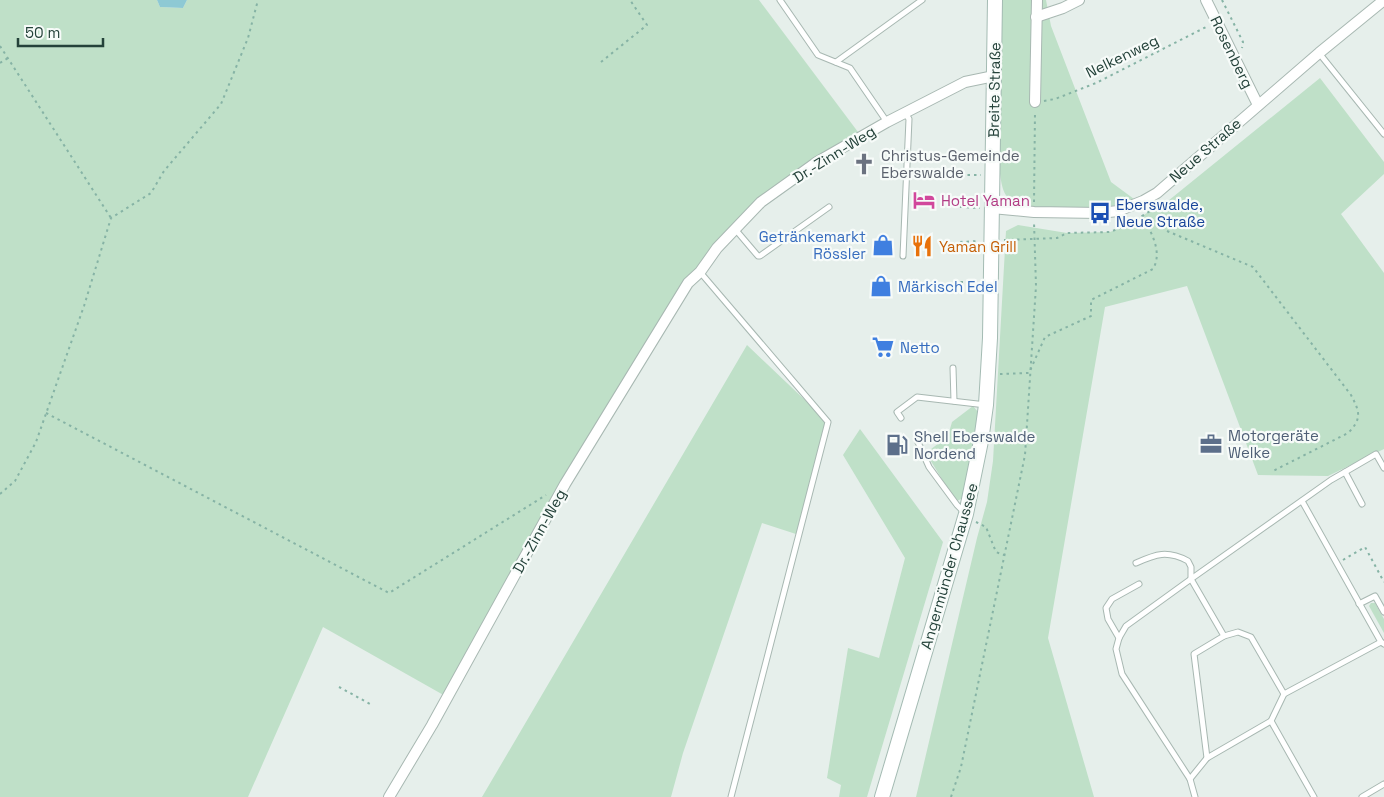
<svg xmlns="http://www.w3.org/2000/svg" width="1384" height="797" font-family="'Space Grotesk',sans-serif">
  <rect width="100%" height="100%" fill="#e6efeb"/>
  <g fill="#bfe0c8">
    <polygon points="0,0 157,0 160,7 183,8 187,0 759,0 861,136 761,202 700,272 565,484 447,697 323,627 248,797 0,797"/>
    <path d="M1001,0H1046L1051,26L1111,182L1134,199C1128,201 1122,204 1116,205C1094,209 1027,213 1010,199C1001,193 1001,177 999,167Z"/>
    <polygon points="1320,78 1384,162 1384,174 1341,214 1384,273 1384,449 1328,476 1258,475 1187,286 1105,307 1048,638 1094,797 916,797 977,538 987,502 993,461 1006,231 1018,225 1067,233 1110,232 1130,224 1153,209 1163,205"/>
    <polygon points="747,345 828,422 799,535 762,523 683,753 671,797 482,797"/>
    <polygon points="973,406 978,412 963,498 957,501 954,499 926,453 948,436 952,422"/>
    <polygon points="860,429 943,542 867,797 839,797 841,785 827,778 848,648 879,658 905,558 843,455"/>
    <polygon points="1371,603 1375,603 1384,619 1384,633 1369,606"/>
  </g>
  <polygon fill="#8ec9d4" points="157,0 187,0 183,8 160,7"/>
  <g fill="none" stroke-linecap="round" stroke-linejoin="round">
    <g stroke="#a8b8b2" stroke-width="7">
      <g id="lane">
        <polyline points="780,0 818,55 850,68 887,122"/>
        <polyline points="1319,53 1384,134"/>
        <polyline points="836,62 922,0"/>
        <polyline points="735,229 758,256 760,256 829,207"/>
        <polyline points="903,256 909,119 905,113"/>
        <polyline points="700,272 828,422 731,797"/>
        <polyline points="953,368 954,401"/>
        <polyline points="901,418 897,412 917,397 986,405"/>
        <polyline points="917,440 929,467 957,505 964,512"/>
        <polyline points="1345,472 1376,454 1384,468"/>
        <polyline points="1302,501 1381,642"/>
        <path d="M1136,563C1156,554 1167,550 1188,561L1191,567V579"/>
        <polyline points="1191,579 1331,480 1345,472 1362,504"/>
        <polyline points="1359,604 1375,596 1384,612"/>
        <polyline points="1224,636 1238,632 1251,637 1284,694"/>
        <polyline points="1119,638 1108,619 1106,608 1112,599 1139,584"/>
        <polyline points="1271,721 1284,694 1381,642 1384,644"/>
        <polyline points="1190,779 1122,674 1116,649 1119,638 1126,626 1191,579 1224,636 1194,654 1207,758"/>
        <polyline points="1195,797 1190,779 1207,758 1271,721 1314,797"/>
        <polyline points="1362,797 1384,784"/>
      </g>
    </g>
    <g stroke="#a8b8b2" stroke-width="12">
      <g id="street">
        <polyline points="1206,0 1258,105"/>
        <polyline points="1036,17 1063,8 1079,0"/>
        <polyline points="1035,102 1037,0"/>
        <polyline points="992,208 1034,212 1100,213 1118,211 1143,201 1157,193 1319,53 1384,0"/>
        <polyline points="389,797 432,725 565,484 688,283 700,272 717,248 761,202 817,162 887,122 965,82 994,76"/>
      </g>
    </g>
    <g stroke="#a4bbb3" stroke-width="16">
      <polyline id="secondary" points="882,797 966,514 981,441 986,405 990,338 995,0"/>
    </g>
    <g stroke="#86b3a5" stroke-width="2" stroke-dasharray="2.5 4" stroke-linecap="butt">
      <polyline points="1222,0 1243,42 1242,48"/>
      <polyline points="0,46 111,218"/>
      <polyline points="601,62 647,25 630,0"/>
      <polyline points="0,63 8,58"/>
      <polyline points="1044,101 1055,99 1096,83 1208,26"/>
      <polyline points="961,175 981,175"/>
      <polyline points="1034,202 1035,112"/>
      <polyline points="960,207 980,208"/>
      <path d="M1167,231L1253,267L1351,395C1360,412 1362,419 1348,433L1273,471"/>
      <polyline points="1004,240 1057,238 1067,233 1110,232 1130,224 1150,211"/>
      <polyline points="960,242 979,241"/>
      <polyline points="954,282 977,282"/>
      <path d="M1000,374L1029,373L1045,337L1091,316V300L1153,269C1163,252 1151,232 1142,215"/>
      <polyline points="46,413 389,593 546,495"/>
      <polyline points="0,494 15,481 36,442 84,306 111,218 151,193 164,171 221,104 248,38 258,0"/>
      <polyline points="976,522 986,527 996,552 1004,555"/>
      <polyline points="1343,560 1365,547 1384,582"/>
      <polyline points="339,687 372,705"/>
      <polyline points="951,797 961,767 1025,455 1036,286 1034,222"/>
    </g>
    <use href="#lane" stroke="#fff" stroke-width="5"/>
    <use href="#street" stroke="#fff" stroke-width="10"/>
    <use href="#secondary" stroke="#fff" stroke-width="14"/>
  </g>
  <defs>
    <g id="church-bare" transform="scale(1.725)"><path d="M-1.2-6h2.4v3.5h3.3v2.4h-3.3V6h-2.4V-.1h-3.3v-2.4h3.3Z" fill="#6b7280" stroke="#f7fbf9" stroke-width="2.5" paint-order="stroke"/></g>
    <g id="hotel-bare" transform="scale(1.725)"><path d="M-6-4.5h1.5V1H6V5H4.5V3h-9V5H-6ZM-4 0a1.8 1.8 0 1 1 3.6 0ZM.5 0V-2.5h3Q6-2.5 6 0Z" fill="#d1479c" stroke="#f7fbf9" stroke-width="2.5" paint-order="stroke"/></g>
    <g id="bus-bare" transform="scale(1.725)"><path d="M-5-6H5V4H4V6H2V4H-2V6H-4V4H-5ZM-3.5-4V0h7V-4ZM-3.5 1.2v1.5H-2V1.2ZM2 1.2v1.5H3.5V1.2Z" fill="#1a4fb4" stroke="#f7fbf9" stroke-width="2.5" paint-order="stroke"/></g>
    <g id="shop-bare" transform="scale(1.725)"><path d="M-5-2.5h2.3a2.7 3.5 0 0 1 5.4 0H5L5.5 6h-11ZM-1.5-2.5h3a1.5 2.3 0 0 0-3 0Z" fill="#3f7fe0" stroke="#f7fbf9" stroke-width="2.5" paint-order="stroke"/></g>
    <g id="restaurant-bare" transform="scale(1.725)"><path d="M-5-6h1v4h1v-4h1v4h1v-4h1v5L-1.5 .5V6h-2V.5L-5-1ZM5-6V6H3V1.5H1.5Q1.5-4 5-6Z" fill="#e8710a" stroke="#f7fbf9" stroke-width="2.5" paint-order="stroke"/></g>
    <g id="supermarket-bare" transform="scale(1.725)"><path d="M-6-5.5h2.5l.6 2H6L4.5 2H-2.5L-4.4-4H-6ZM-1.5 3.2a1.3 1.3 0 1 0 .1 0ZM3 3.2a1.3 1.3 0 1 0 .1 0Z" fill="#3f7fe0" stroke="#f7fbf9" stroke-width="2.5" paint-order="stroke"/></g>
    <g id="office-bare" transform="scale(1.725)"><path d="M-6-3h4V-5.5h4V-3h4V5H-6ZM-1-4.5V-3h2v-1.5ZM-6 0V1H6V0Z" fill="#5c6f8a" stroke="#f7fbf9" stroke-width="2.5" paint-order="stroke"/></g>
    <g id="fuel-bare" transform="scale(1.725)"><path d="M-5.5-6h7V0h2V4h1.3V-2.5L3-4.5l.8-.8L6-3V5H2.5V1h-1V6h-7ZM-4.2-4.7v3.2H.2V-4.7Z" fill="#5c6f8a" stroke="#f7fbf9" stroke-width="2.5" paint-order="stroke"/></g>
  </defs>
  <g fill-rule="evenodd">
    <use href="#church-bare" x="864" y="164"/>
    <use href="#hotel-bare" x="924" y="200"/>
    <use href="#bus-bare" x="1100" y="213"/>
    <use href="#shop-bare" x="883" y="245"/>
    <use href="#restaurant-bare" x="922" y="246"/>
    <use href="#shop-bare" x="881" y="286"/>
    <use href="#supermarket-bare" x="883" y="347"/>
    <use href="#office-bare" x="1211" y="444"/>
    <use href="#fuel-bare" x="897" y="445"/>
  </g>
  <g text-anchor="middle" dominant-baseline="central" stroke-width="4.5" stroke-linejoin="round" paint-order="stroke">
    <g font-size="15" fill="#24423a" stroke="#f7fbf9">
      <text transform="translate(1232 52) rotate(64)">Rosenberg</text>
      <text transform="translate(1122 56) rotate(-26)">Nelkenweg</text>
      <text transform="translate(994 90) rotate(-89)">Breite Straße</text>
      <text transform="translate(1205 150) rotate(-41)">Neue Straße</text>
      <text transform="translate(834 154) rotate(-32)">Dr.-Zinn-Weg</text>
      <text transform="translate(539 531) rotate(-61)">Dr.-Zinn-Weg</text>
      <text transform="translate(949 566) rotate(-74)">Angermünder Chaussee</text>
    </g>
    <g font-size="15" fill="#5b616d" stroke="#f7fbf9" text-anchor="start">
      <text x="881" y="155">Christus-Gemeinde<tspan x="881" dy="17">Eberswalde</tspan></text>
    </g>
    <g font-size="15" fill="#b23c85" stroke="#f7fbf9" text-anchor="start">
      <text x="941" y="200">Hotel Yaman</text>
    </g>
    <g font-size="15" fill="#164399" stroke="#f7fbf9" text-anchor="start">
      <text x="1116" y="204">Eberswalde,<tspan x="1116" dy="17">Neue Straße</tspan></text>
    </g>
    <g font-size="15" fill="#366cbe" stroke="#f7fbf9" text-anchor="start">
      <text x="866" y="236" text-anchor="end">Getränkemarkt<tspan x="866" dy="17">Rössler</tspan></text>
      <text x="898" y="286">Märkisch Edel</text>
      <text x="900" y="347">Netto</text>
    </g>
    <g font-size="15" fill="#c56008" stroke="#f7fbf9" text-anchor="start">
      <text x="939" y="246">Yaman Grill</text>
    </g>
    <g font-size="15" fill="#4e5e75" stroke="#f7fbf9" text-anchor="start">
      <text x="1228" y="435">Motorgeräte<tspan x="1228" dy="17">Welke</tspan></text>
      <text x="914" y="436">Shell Eberswalde<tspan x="914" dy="17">Nordend</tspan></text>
    </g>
  </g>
  <path d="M18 38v8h85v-8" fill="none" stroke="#24423a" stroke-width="2.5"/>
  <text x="25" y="38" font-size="15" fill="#24423a" stroke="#f7fbf9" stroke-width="4" paint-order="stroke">50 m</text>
</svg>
